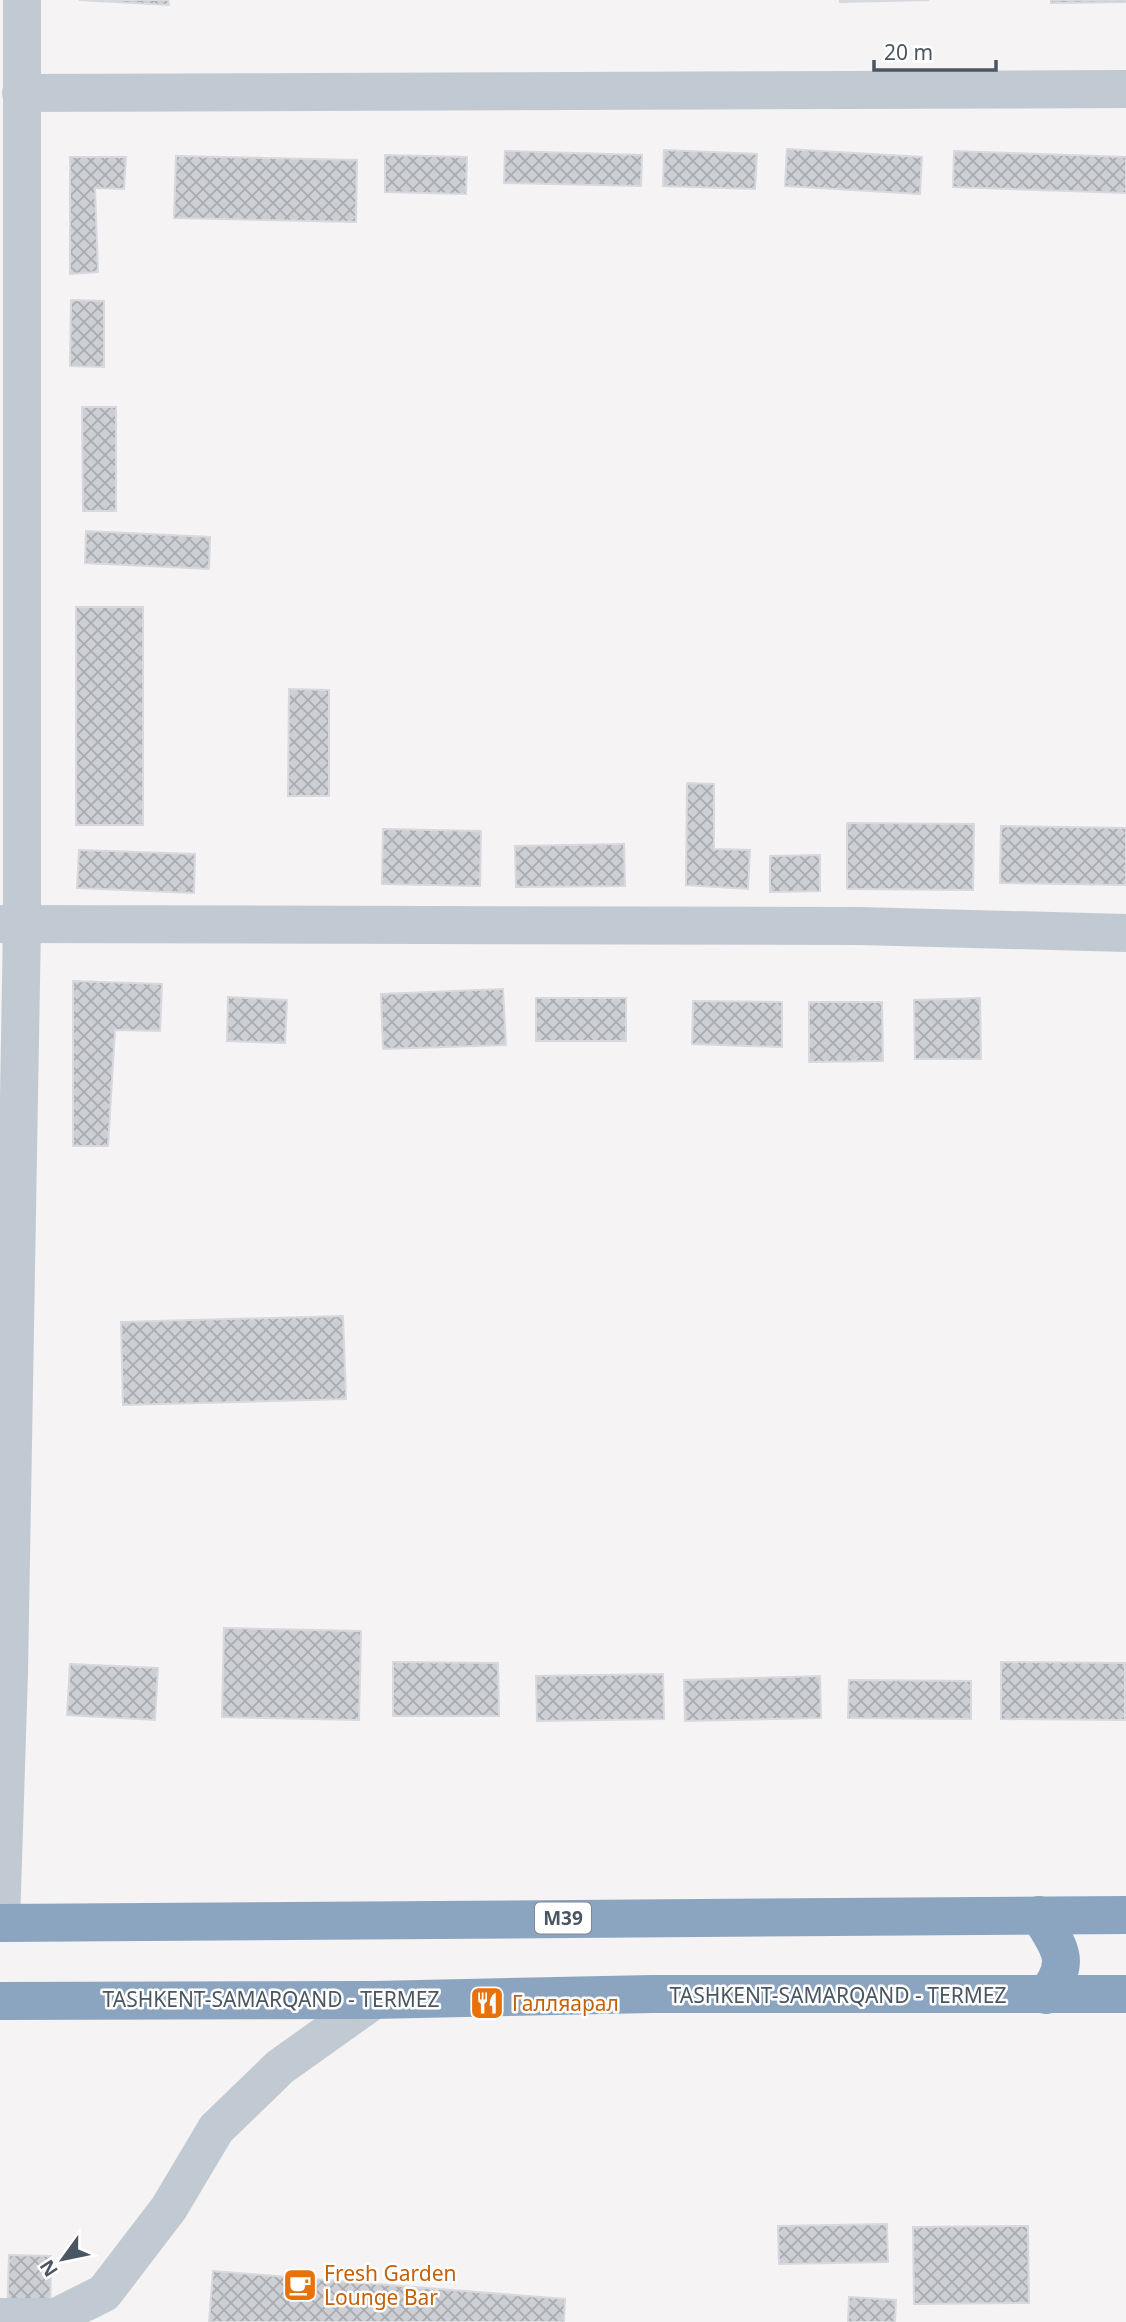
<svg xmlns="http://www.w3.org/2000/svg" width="1126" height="2322" font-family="'Noto Sans',sans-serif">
  <defs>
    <pattern id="building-cross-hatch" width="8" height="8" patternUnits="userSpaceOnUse" patternTransform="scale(1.75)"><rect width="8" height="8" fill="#cdcfd5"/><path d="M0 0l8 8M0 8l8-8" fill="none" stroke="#a8abb0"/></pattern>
  </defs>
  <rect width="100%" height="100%" fill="#f5f3f3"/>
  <g fill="url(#building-cross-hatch)" stroke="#d7d9de" stroke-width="2">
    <polygon points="79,0 168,0 169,5"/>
    <polygon points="840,0 929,0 840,2"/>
    <polygon points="1051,0 1126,0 1126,2 1051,3"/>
    <polygon points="787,149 922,157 920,194 785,186"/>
    <polygon points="664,150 757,154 755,189 663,186"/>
    <polygon points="505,151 642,155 641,186 504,183"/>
    <polygon points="954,151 1126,157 1126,193 953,187"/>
    <polygon points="385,155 467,157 466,194 385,192"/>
    <polygon points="176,156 357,160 356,222 174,218"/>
    <polygon points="70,157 126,157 124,189 95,188 98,272 70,274"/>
    <polygon points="71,300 104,301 104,367 70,366"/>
    <polygon points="82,407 116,407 116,511 83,511"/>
    <polygon points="86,531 210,537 209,569 85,563"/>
    <rect x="76" y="607" width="67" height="218"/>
    <polygon points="289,689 329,690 329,796 288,796"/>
    <polygon points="687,783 714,784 714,849 750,850 748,889 686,885"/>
    <polygon points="847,823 974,824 973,890 847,889"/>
    <polygon points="1001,826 1126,828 1126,885 1000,883"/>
    <polygon points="383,829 481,831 480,886 382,884"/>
    <polygon points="624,844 625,886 516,887 515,846"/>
    <polygon points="79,850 195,854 194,893 77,888"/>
    <polygon points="820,855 820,891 770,892 770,856"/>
    <polygon points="73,981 162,984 160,1031 115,1030 108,1146 73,1146"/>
    <polygon points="503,989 506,1045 383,1049 381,994"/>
    <polygon points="228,997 287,1000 285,1043 227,1041"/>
    <rect x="536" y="998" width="90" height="43"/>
    <polygon points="980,998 981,1059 915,1059 914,1000"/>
    <polygon points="693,1001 782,1002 782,1047 692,1044"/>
    <polygon points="809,1002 882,1002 883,1061 809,1062"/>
    <polygon points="343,1316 346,1399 123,1405 121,1322"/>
    <polygon points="224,1628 361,1631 359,1720 222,1717"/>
    <polygon points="393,1662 498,1663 499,1716 393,1716"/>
    <polygon points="1001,1662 1125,1663 1125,1720 1001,1719"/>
    <polygon points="70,1664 158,1668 155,1720 67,1715"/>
    <polygon points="663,1674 664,1719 537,1721 536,1676"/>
    <polygon points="820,1676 821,1718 685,1721 684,1680"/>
    <polygon points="849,1680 971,1681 971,1719 848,1718"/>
    <polygon points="887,2224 888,2262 779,2264 778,2226"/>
    <polygon points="1028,2226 1029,2303 914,2304 913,2227"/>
    <polygon points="9,2255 51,2256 50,2322 7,2322"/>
    <polygon points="213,2271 565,2299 564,2322 209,2322"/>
    <polygon points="849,2297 896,2300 895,2322 848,2322"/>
  </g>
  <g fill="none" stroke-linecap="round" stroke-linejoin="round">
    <g stroke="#c1cad2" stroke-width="38">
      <polyline points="21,93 1126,89"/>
      <polyline points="0,924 860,926 1126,933"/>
      <polyline points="1,1923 9,1673 22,924 22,0"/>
      <polyline points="0,2317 56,2317 104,2293 169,2208 216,2129 280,2067 374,2000"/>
    </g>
    <g stroke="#8ba5c1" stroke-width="38">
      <path d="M1039,1915C1059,1947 1073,1961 1046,1995"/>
      <polyline points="0,1923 1126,1915"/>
      <polyline points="0,2001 374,2000 652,1994 1126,1994"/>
    </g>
  </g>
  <defs>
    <g id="restaurant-square" transform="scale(1.75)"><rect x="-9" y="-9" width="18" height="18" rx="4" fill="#e8710a" stroke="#fff"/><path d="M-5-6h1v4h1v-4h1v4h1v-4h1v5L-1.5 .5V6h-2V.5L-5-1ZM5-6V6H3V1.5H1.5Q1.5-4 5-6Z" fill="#fff"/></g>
    <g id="cafe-square" transform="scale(1.75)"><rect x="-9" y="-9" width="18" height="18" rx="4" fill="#e8710a" stroke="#fff"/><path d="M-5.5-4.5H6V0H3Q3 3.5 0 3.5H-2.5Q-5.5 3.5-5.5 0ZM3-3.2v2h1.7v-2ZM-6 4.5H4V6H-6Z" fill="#fff"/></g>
  </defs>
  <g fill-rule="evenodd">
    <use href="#restaurant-square" x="487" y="2003"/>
    <use href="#cafe-square" x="300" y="2285"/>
  </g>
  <g text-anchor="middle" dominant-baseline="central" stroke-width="5" stroke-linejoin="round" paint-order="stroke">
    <rect fill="#fff" stroke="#808990" stroke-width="2" x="535" y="1902.5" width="56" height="31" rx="5"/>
    <g font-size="19" font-weight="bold" fill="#4a5661">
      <text x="563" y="1918">M39</text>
    </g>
    <g font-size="21" fill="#4a5661" stroke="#fff">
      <text x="838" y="1995">TASHKENT-SAMARQAND - TERMEZ</text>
      <text x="271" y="1999">TASHKENT-SAMARQAND - TERMEZ</text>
    </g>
    <g font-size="21" fill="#c56008" stroke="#fff" text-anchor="start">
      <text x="512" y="2003">Галляарал</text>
      <text x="324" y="2273">Fresh Garden<tspan x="324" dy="24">Lounge Bar</tspan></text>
    </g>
  </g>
  <g transform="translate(63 2259) rotate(237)" stroke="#ffffff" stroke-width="5" paint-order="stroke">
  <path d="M0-5L12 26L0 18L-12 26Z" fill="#4a5661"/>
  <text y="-10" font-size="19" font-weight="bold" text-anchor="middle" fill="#4a5661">N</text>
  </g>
  <path d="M874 60v10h122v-10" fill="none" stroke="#4a5661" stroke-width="3.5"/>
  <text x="884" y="60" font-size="21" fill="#4a5661" stroke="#ffffff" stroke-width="5" paint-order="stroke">20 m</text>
</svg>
